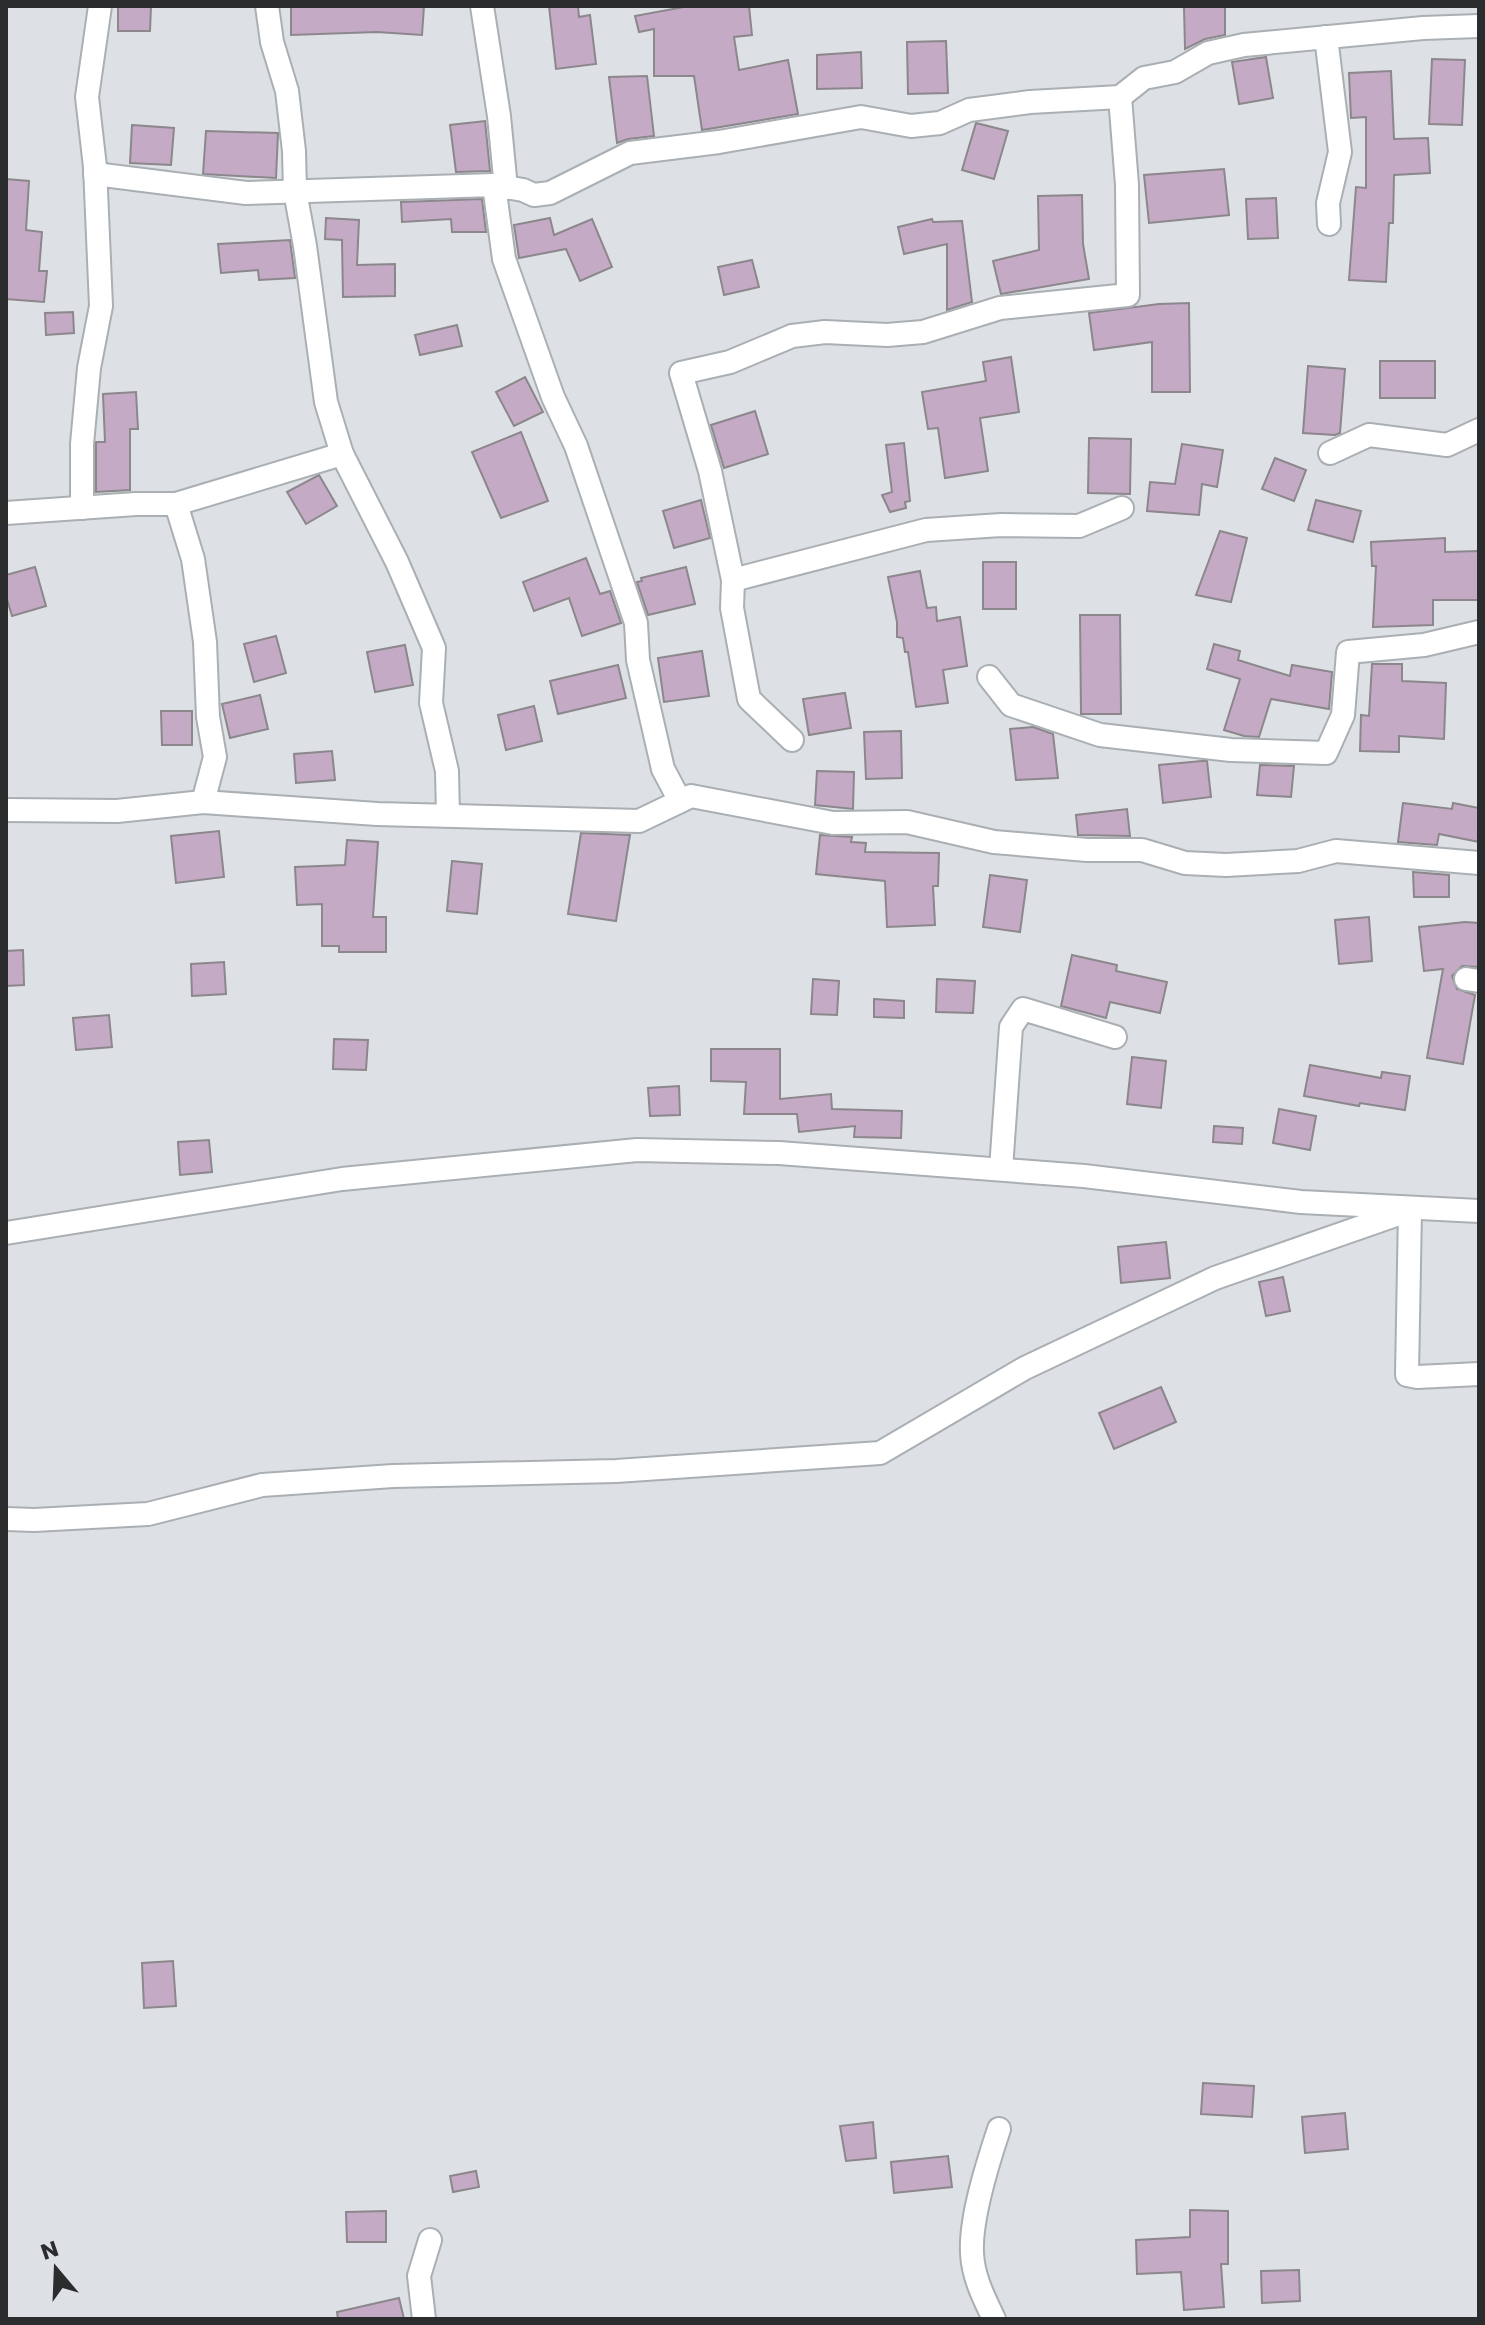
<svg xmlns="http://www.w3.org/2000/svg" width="1485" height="2325" font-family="Poppins,sans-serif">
  <rect width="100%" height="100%" fill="#dde1e5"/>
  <g fill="#c5aac6" stroke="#8b878b" stroke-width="2">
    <polygon points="118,6 151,6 150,31 118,31"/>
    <polygon points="291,6 424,6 422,35 377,32 291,35"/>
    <polygon points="549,6 578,6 579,17 590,15 596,64 556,69"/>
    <polygon points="689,6 749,6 752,35 734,37 739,70 788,60 798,114 702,130 694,76 654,76 654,29 639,32 635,16"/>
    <polygon points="1184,6 1225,6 1225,35 1205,39 1185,49"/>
    <polygon points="946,41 948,93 908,94 907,42"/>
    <polygon points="861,52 862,88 817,89 817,55"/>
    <polygon points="1266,57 1273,98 1239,104 1232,62"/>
    <polygon points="1432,59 1465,60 1462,125 1429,124"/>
    <polygon points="1391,71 1394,139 1428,138 1430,173 1394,175 1393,223 1389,223 1386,282 1349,280 1356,187 1366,188 1366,117 1351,118 1349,73"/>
    <polygon points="647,76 654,136 628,139 617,143 609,77"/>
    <polygon points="485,121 490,171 456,172 450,125"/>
    <polygon points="976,123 1008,131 994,179 962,170"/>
    <polygon points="132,125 174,128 171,165 130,163"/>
    <polygon points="206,131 278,133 276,178 203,174"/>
    <polygon points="1224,169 1229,215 1149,223 1144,175"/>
    <polygon points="6,179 29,181 26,230 42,232 39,271 47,271 44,302 6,299"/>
    <polygon points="1082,195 1083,244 1089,279 1001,294 993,261 1039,250 1038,196"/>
    <polygon points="1276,198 1278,238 1248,239 1246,199"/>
    <polygon points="482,199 486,232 452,232 451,219 402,222 401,202"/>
    <polygon points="326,218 359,220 357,265 395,264 395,296 343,297 342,240 325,239"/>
    <polygon points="550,218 554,235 592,219 612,267 580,281 566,249 519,258 514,225"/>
    <polygon points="932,219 933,222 962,221 972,302 947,310 947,244 904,254 898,227"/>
    <polygon points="290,240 295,278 259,280 258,270 221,273 218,244"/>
    <polygon points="752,260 759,287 724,295 718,267"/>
    <polygon points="1189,303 1190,392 1152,392 1152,342 1094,350 1089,313 1159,304"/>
    <polygon points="73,312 74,333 46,335 45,313"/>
    <polygon points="457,325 462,346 420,355 415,335"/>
    <polygon points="1011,357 1019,412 980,418 988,471 945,478 938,428 928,429 922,392 986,381 983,362"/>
    <rect x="1380" y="361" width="55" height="37"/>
    <polygon points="1308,366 1345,369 1340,433 1335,435 1303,433"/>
    <polygon points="525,377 543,412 514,426 496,392"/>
    <polygon points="136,392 138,429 130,429 130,490 96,492 96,442 105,442 103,394"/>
    <polygon points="755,411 768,454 724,468 711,425"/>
    <polygon points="521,432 548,501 501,518 472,452"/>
    <polygon points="1089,438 1131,439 1130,494 1088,493"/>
    <polygon points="904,443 910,501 905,502 906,508 890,512 882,495 892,492 886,445"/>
    <polygon points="1182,444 1223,450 1217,487 1202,484 1199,515 1147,511 1150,482 1175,484"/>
    <polygon points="1275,458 1306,470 1294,501 1262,489"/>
    <polygon points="319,475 337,506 306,524 287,492"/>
    <polygon points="701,500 710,538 674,548 663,511"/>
    <polygon points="1316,500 1361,511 1353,542 1308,530"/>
    <polygon points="1220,531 1247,538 1231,602 1196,595"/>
    <polygon points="1445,538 1445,552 1479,551 1479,600 1433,600 1433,625 1373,627 1376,566 1372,566 1371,542"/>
    <polygon points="586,558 600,594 610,591 621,623 582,636 569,598 534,611 523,582"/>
    <rect x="983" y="562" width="33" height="47"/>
    <polygon points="35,567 46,606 12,616 6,596 6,575"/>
    <polygon points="686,567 695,604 648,615 637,582 642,581 641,578"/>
    <polygon points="920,571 927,608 936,607 937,621 960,617 967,666 943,670 948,703 916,707 908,652 905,652 903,638 897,637 897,622 888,577"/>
    <polygon points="1080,615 1120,615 1121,714 1081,714"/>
    <polygon points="276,636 286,673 254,682 244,644"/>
    <polygon points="1214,644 1240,651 1238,660 1290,676 1292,665 1332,672 1329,709 1271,699 1259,737 1244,736 1224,730 1240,679 1207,669"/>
    <polygon points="405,645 413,685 375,692 367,652"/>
    <polygon points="702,651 709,696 664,702 658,658"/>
    <polygon points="1372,664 1402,664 1402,681 1446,683 1444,739 1399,736 1399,752 1360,751 1361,715 1369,716"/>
    <polygon points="618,665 626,698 558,714 550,681"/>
    <polygon points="845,693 851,728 809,735 803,699"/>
    <polygon points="260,695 268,729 230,738 222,704"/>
    <polygon points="534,706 542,741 506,750 498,715"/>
    <polygon points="161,711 192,711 192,745 162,745"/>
    <polygon points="1033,727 1053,734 1058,778 1016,780 1010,729"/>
    <polygon points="901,731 902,778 866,779 864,732"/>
    <polygon points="332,751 335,780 296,783 294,754"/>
    <polygon points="1202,761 1207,761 1211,797 1163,803 1159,765"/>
    <polygon points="1260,765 1294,766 1291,797 1257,795"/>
    <polygon points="817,771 854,772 853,809 815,805"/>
    <polygon points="1403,803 1452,809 1453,803 1479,808 1479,842 1439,834 1437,845 1398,842"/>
    <polygon points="1127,809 1130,836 1078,835 1076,815"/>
    <polygon points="219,831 224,877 176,883 171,836"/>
    <polygon points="581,833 630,835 616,921 568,914"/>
    <polygon points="820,835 852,837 851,842 866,843 865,852 939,853 938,886 933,886 935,925 887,927 885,881 816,874"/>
    <polygon points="347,840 378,842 373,917 386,917 386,952 339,952 339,946 322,946 322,904 297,905 295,867 345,865"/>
    <polygon points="452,861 482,864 477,914 447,911"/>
    <polygon points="1413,872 1449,875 1449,897 1414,897"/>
    <polygon points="990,875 1027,880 1020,932 983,927"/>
    <polygon points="1369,917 1372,961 1339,964 1335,920"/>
    <polygon points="1465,922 1479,923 1479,967 1462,966 1452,976 1457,989 1475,995 1463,1064 1427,1058 1443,969 1424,971 1419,927"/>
    <polygon points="23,950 24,985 6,986 6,951"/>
    <polygon points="1072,955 1117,965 1116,971 1167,982 1160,1013 1110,1002 1106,1018 1061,1006"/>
    <polygon points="224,962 226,994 192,996 191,964"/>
    <polygon points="813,979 839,981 837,1015 811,1014"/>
    <polygon points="937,979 975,981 973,1013 936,1012"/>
    <polygon points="874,999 904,1001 904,1018 874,1017"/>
    <polygon points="109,1015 112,1047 76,1050 73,1018"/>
    <polygon points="334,1039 368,1040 366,1070 333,1069"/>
    <polygon points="711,1049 780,1049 780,1099 831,1094 832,1109 902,1111 901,1138 854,1137 855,1126 799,1132 797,1114 744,1114 746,1082 711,1081"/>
    <polygon points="1132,1057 1166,1061 1161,1108 1127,1104"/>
    <polygon points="1310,1065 1381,1078 1382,1072 1410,1076 1405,1110 1360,1103 1359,1106 1304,1096"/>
    <polygon points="679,1086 680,1115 650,1116 648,1088"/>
    <polygon points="1279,1109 1316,1116 1310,1150 1273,1143"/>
    <polygon points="1214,1126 1243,1128 1242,1144 1213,1142"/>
    <polygon points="209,1140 212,1172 180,1175 178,1142"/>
    <polygon points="1166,1242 1170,1278 1121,1283 1118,1247"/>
    <polygon points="1283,1277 1290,1311 1266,1316 1259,1282"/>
    <polygon points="1161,1387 1176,1422 1114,1449 1099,1413"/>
    <polygon points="173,1961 176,2006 144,2008 142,1963"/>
    <polygon points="1203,2083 1254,2086 1252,2117 1201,2114"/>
    <polygon points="1345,2113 1348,2149 1305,2153 1302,2117"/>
    <polygon points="873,2122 876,2158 846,2161 840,2126"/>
    <polygon points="948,2156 952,2187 894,2193 891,2162"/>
    <polygon points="476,2171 479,2187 453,2192 450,2176"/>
    <polygon points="1190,2210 1228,2211 1228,2264 1221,2264 1224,2307 1184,2310 1181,2272 1137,2274 1136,2240 1190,2237"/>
    <polygon points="386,2211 386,2242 347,2242 346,2212"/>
    <polygon points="1299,2270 1300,2301 1262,2303 1261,2271"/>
    <polygon points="399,2298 404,2319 338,2319 337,2312"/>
  </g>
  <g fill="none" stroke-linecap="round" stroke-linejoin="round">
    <g stroke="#aaafb3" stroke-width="26">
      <g id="minor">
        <polyline points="267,6 272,42 287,91 294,151 295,191 305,246 326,402 342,454"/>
        <polyline points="482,6 499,116 506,188"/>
        <polyline points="1326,37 1340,152 1328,203 1329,224"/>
        <polyline points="95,174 246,193 494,185 504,259 553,397 576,446 636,623 638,660 663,769 680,801"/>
        <polyline points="494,185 523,190 534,195 550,193 630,153 719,142 861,117 911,126 940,123 969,110 1030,102 1120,97 1144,78 1175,72 1208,53 1244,45 1423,28 1479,26"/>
        <polyline points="1330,453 1369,435 1447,445 1479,430"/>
        <polyline points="176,504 193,559 205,642 208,717 215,757 203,802"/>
        <polyline points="82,508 82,444 89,368 101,306 95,167 87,97 100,6"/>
        <polyline points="6,513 136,504 176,504 342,454 397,562 434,648 431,703 447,771 448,815"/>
        <polyline points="733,580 926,530 1001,525 1079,526 1122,508"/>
        <polyline points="989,677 1011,705 1100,735 1231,750 1326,753 1343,715 1348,652 1424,645 1479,632"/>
        <polyline points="792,740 749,699 732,608 733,580 710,471 681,373 730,362 792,336 825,332 887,335 923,332 1000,308 1128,295 1127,185 1120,97"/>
        <polyline points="6,810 117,811 203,802 377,814 639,821 691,796 833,823 907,822 994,842 1087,850 1142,850 1185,863 1226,865 1298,861 1336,851 1479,863"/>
        <polyline points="1466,979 1479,981"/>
        <polyline points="1001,1169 1011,1027 1023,1009 1115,1037"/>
        <polyline points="6,1233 342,1179 637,1150 779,1153 1084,1176 1301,1202 1479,1211"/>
        <polyline points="6,1519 34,1520 148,1514 262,1485 393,1476 616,1471 880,1453 1025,1368 1215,1278 1410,1210 1407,1375 1417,1377 1479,1374"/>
        <polyline points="424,2319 419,2276 430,2240"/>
        <path d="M994,2319C984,2298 973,2277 972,2253C970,2218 988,2162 999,2129"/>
      </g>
    </g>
    <use href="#minor" stroke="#fff" stroke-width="22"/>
  </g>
  <rect width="1485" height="2325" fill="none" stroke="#2a2c2e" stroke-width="16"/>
  <g transform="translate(56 2269) rotate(341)" stroke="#dde1e5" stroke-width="6" paint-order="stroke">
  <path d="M0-6L14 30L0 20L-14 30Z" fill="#2a2c2e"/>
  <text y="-12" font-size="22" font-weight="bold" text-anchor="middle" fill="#2a2c2e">N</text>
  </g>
</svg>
